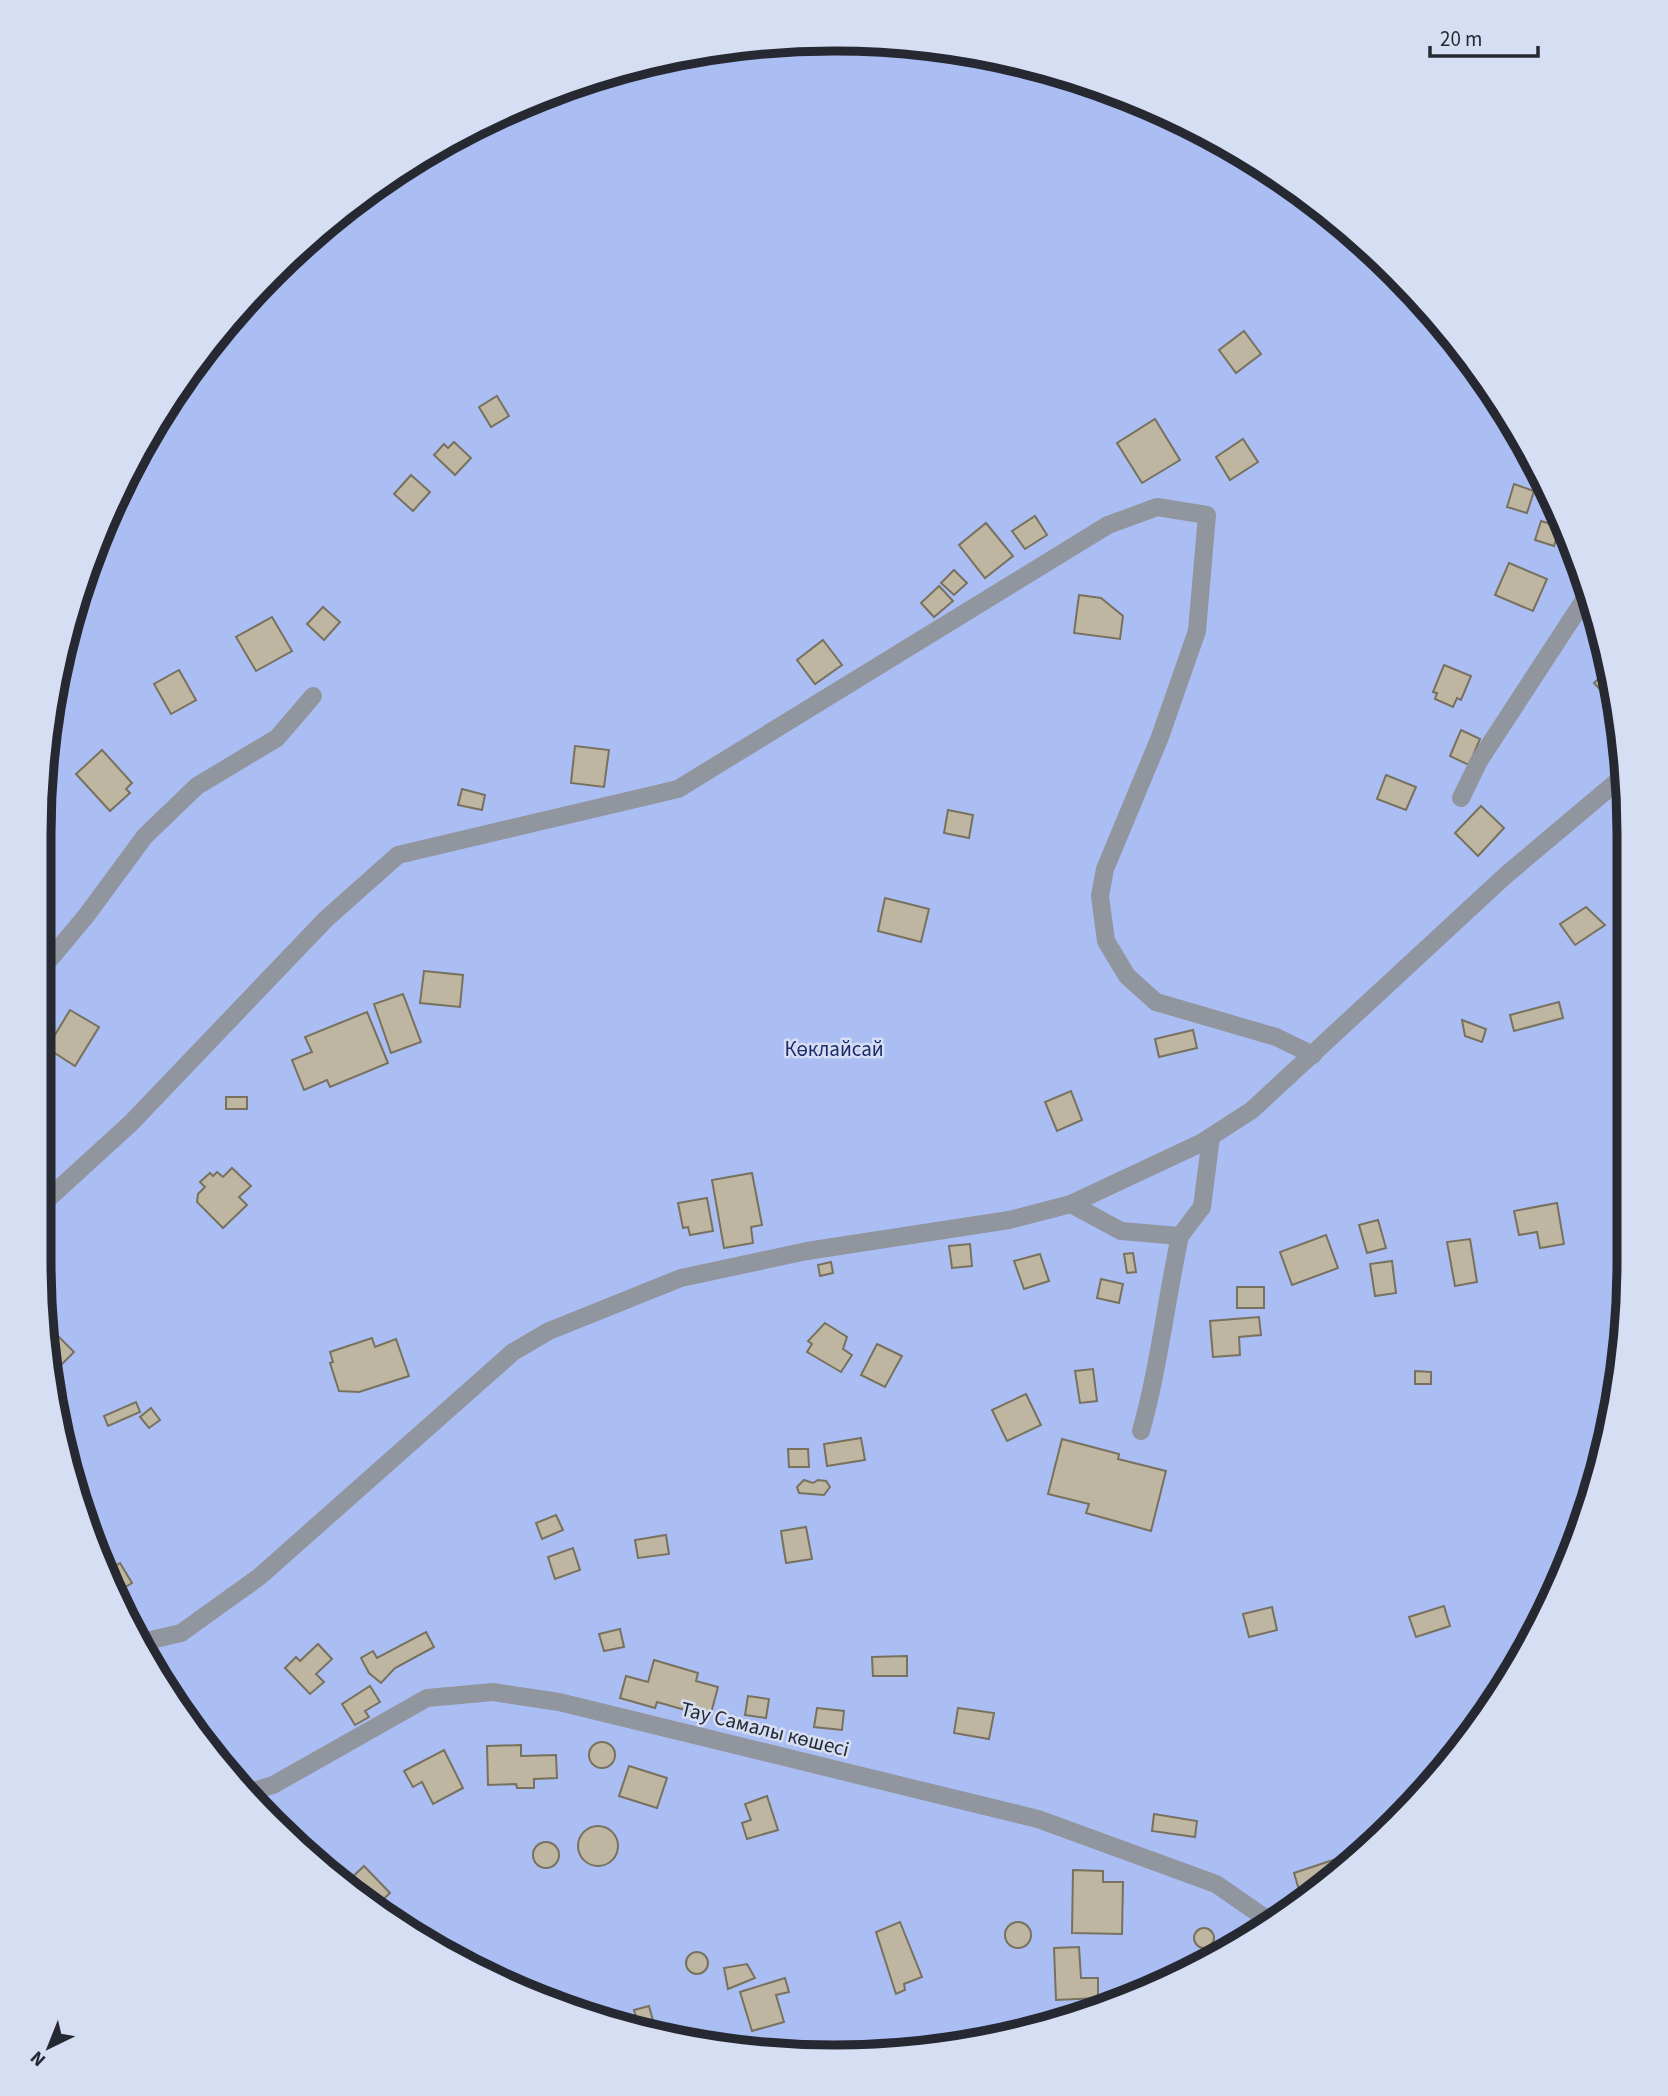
<svg xmlns="http://www.w3.org/2000/svg" width="1668" height="2096" font-family="'Source Sans 3',sans-serif">
  <rect width="100%" height="100%" fill="#d6def4"/>
  <polygon fill="#abbef4" points="886,40 1040,66 1186,121 1319,203 1432,310 1523,437 1587,579 1628,782 1629,1262 1614,1417 1569,1567 1465,1746 1359,1860 1231,1951 1040,2030 834,2057 628,2030 436,1951 271,1824 145,1659 66,1468 39,1262 40,782 81,578 145,437 236,310 310,236 437,145 579,81 731,45"/>
  <g fill="#beb6a1" stroke="#78715d" stroke-width="2">
    <polygon points="1244,331 1261,354 1236,373 1219,350"/>
    <polygon points="497,396 509,416 491,427 479,407"/>
    <polygon points="1155,419 1180,460 1142,483 1117,443"/>
    <polygon points="1243,439 1258,462 1230,480 1216,457"/>
    <polygon points="454,442 471,458 455,475 434,455 444,444 448,448"/>
    <polygon points="411,475 430,492 413,511 394,494"/>
    <polygon points="1514,484 1534,491 1527,513 1507,507"/>
    <polygon points="1035,516 1047,535 1025,549 1012,531"/>
    <polygon points="1541,521 1560,527 1554,546 1535,540"/>
    <polygon points="986,523 1013,556 985,578 959,545"/>
    <polygon points="1566,531 1573,546 1561,540"/>
    <polygon points="1509,563 1547,579 1533,611 1495,595"/>
    <polygon points="954,570 967,583 954,595 941,583"/>
    <polygon points="939,586 953,601 934,617 921,603"/>
    <polygon points="1079,595 1101,598 1123,616 1120,639 1074,633"/>
    <polygon points="323,607 340,622 324,640 307,624"/>
    <polygon points="272,617 292,651 256,671 236,637"/>
    <polygon points="823,640 842,665 815,684 797,660"/>
    <polygon points="1444,665 1471,676 1461,700 1457,698 1453,707 1435,699 1437,693 1433,692"/>
    <polygon points="179,670 196,700 171,714 154,684"/>
    <polygon points="1606,671 1615,719 1603,707 1610,700 1594,683"/>
    <polygon points="1461,730 1480,739 1469,765 1450,756"/>
    <polygon points="575,746 609,750 604,787 571,783"/>
    <polygon points="102,750 132,783 126,789 130,793 110,811 76,774"/>
    <polygon points="1386,775 1416,787 1406,810 1377,799"/>
    <polygon points="462,789 485,795 482,810 458,805"/>
    <polygon points="1481,806 1504,828 1478,856 1455,833"/>
    <polygon points="948,810 973,815 969,838 944,833"/>
    <polygon points="885,898 929,909 921,942 878,931"/>
    <polygon points="1586,907 1605,925 1575,945 1560,924"/>
    <polygon points="424,971 463,975 460,1007 420,1003"/>
    <polygon points="403,994 421,1042 391,1053 374,1004"/>
    <polygon points="1559,1002 1563,1018 1514,1031 1510,1015"/>
    <polygon points="70,1010 99,1027 75,1066 47,1048"/>
    <polygon points="367,1012 388,1063 330,1087 327,1080 304,1090 292,1060 312,1052 305,1037"/>
    <polygon points="1462,1020 1486,1029 1482,1042 1465,1036"/>
    <polygon points="1193,1030 1197,1048 1159,1057 1155,1039"/>
    <polygon points="1071,1091 1082,1120 1057,1131 1045,1102"/>
    <rect x="226" y="1097" width="21" height="12"/>
    <polygon points="232,1168 251,1186 239,1197 247,1205 223,1228 197,1202 198,1194 205,1187 200,1182 210,1173 213,1176 217,1172 223,1177"/>
    <polygon points="752,1173 762,1225 751,1227 753,1243 724,1248 712,1180"/>
    <polygon points="707,1198 713,1231 690,1235 688,1227 683,1228 678,1203"/>
    <polygon points="1557,1203 1564,1244 1540,1248 1537,1232 1519,1235 1514,1211"/>
    <polygon points="1378,1220 1386,1248 1367,1253 1359,1225"/>
    <polygon points="1326,1235 1338,1268 1292,1285 1280,1252"/>
    <polygon points="1470,1239 1477,1282 1455,1286 1447,1242"/>
    <polygon points="970,1244 972,1266 952,1268 949,1246"/>
    <polygon points="1133,1253 1136,1272 1127,1273 1124,1254"/>
    <polygon points="1040,1254 1049,1281 1024,1289 1014,1261"/>
    <polygon points="1392,1261 1396,1293 1375,1296 1370,1264"/>
    <polygon points="831,1262 833,1273 820,1276 818,1265"/>
    <polygon points="1101,1279 1123,1284 1119,1303 1097,1298"/>
    <rect x="1237" y="1287" width="27" height="21"/>
    <polygon points="1259,1317 1261,1335 1239,1337 1240,1355 1213,1357 1210,1321"/>
    <polygon points="825,1323 847,1337 843,1349 852,1355 841,1372 807,1352 812,1344 808,1341"/>
    <polygon points="55,1333 74,1352 62,1364 50,1352 49,1339"/>
    <polygon points="372,1338 375,1347 396,1339 409,1376 359,1392 339,1391 330,1363 333,1362 330,1352"/>
    <polygon points="877,1344 902,1356 885,1387 861,1375"/>
    <polygon points="1093,1369 1097,1401 1080,1403 1075,1371"/>
    <polygon points="1415,1371 1431,1372 1431,1384 1415,1384"/>
    <polygon points="1026,1394 1041,1425 1007,1441 992,1410"/>
    <polygon points="136,1402 140,1412 108,1426 104,1416"/>
    <polygon points="151,1408 160,1420 149,1428 140,1417"/>
    <polygon points="861,1438 865,1460 827,1466 824,1444"/>
    <polygon points="1062,1439 1119,1454 1118,1459 1166,1471 1151,1531 1086,1513 1089,1504 1048,1494"/>
    <polygon points="788,1449 808,1449 809,1467 789,1467"/>
    <polygon points="804,1480 813,1483 818,1480 826,1481 830,1487 824,1495 799,1493 797,1487"/>
    <polygon points="556,1515 563,1530 542,1539 536,1523"/>
    <polygon points="806,1527 812,1559 786,1563 781,1531"/>
    <polygon points="666,1535 669,1554 638,1558 635,1540"/>
    <polygon points="573,1548 580,1570 555,1579 548,1557"/>
    <polygon points="120,1563 132,1583 117,1592 108,1570"/>
    <polygon points="1444,1606 1450,1626 1416,1637 1409,1617"/>
    <polygon points="1272,1607 1277,1630 1249,1637 1243,1614"/>
    <polygon points="620,1629 624,1647 604,1651 599,1634"/>
    <polygon points="426,1632 434,1647 395,1668 381,1683 369,1673 361,1658 373,1651 377,1658"/>
    <polygon points="318,1644 332,1659 316,1674 324,1682 310,1694 285,1668 296,1657 300,1661"/>
    <polygon points="907,1656 907,1676 873,1676 872,1657"/>
    <polygon points="654,1660 698,1673 696,1681 718,1687 710,1717 657,1702 655,1708 620,1698 626,1676 648,1682"/>
    <polygon points="370,1686 380,1702 365,1711 369,1717 355,1725 342,1704"/>
    <polygon points="748,1696 769,1699 766,1718 745,1715"/>
    <polygon points="817,1708 844,1711 842,1730 814,1727"/>
    <polygon points="958,1708 994,1713 989,1739 954,1733"/>
    <circle cx="602" cy="1755" r="13"/>
    <polygon points="521,1745 521,1756 556,1755 557,1778 534,1779 534,1788 517,1788 516,1784 488,1785 487,1746"/>
    <polygon points="444,1750 463,1788 433,1804 422,1782 413,1787 404,1771"/>
    <polygon points="629,1766 667,1778 657,1808 619,1796"/>
    <polygon points="767,1796 778,1830 747,1839 742,1823 751,1820 745,1804"/>
    <polygon points="1154,1814 1197,1821 1195,1837 1152,1831"/>
    <circle cx="598" cy="1846" r="20"/>
    <circle cx="546" cy="1855" r="13"/>
    <polygon points="1336,1859 1341,1873 1302,1900 1294,1873"/>
    <polygon points="364,1866 390,1893 377,1905 347,1882"/>
    <polygon points="1073,1870 1103,1871 1103,1882 1123,1882 1122,1934 1072,1933"/>
    <polygon points="900,1922 922,1977 904,1984 905,1990 896,1994 876,1932"/>
    <circle cx="1018" cy="1935" r="13"/>
    <circle cx="1204" cy="1938" r="10"/>
    <polygon points="1079,1947 1081,1978 1098,1978 1098,1998 1056,2000 1054,1948"/>
    <circle cx="697" cy="1963" r="11"/>
    <polygon points="747,1964 755,1978 728,1989 724,1968"/>
    <polygon points="785,1978 789,1992 776,1995 784,2022 752,2031 740,1992"/>
    <polygon points="649,2006 655,2028 640,2032 634,2010"/>
    <polygon points="622,2012 626,2030 597,2017"/>
  </g>
  <g fill="none" stroke-linecap="round" stroke-linejoin="round">
    <g stroke="#91959e" stroke-width="18">
      <polyline points="1461,798 1479,761 1590,591"/>
      <polyline points="40,971 86,916 145,836 197,786 277,738 313,696"/>
      <polyline points="1071,1204 1121,1231 1180,1236 1202,1207 1211,1137"/>
      <polyline points="39,1207 131,1123 326,919 398,855 678,789 1108,525 1157,507 1207,515 1197,631 1160,737 1105,869 1100,896 1106,941 1127,976 1156,1002 1276,1037 1313,1055"/>
      <path d="M1141,1431C1159,1367 1166,1301 1180,1236"/>
      <polyline points="138,1643 181,1633 259,1577 513,1352 549,1331 681,1278 807,1251 1009,1220 1071,1204 1201,1143 1252,1110 1506,875 1626,774"/>
      <polyline points="247,1793 273,1785 427,1698 493,1692 559,1702 1038,1819 1216,1884 1271,1922"/>
      <polyline points="1029,2032 1064,2020"/>
    </g>
  </g>
  <g text-anchor="middle" dominant-baseline="central" stroke-width="5" stroke-linejoin="round" paint-order="stroke">
    <g font-size="21" fill="#1c2a6b" stroke="#d6def4">
      <text x="834" y="1049">Көклайсай</text>
    </g>
    <g font-size="21" fill="#262931" stroke="#d6def4">
      <text transform="translate(765 1729) rotate(14)">Тау Самалы көшесі</text>
    </g>
  </g>
  <path d="M0 0H1668V2096H0ZM834 51H834A783 783 0 0 1 1617 834V1262A783 783 0 0 1 834 2045H834A783 783 0 0 1 51 1262V834A783 783 0 0 1 834 51Z" fill="#d6def4" fill-rule="evenodd"/>
  <path fill="none" stroke="#262931" stroke-width="9" d="M834 51H834A783 783 0 0 1 1617 834V1262A783 783 0 0 1 834 2045H834A783 783 0 0 1 51 1262V834A783 783 0 0 1 834 51Z"/>
  <g transform="translate(49 2047) rotate(223)" stroke="#d6def4" stroke-width="5" paint-order="stroke">
  <path d="M0-5L12 26L0 18L-12 26Z" fill="#262931"/>
  <text y="-10" font-size="19" font-weight="bold" text-anchor="middle" fill="#262931">N</text>
  </g>
  <path d="M1430 46v10h108v-10" fill="none" stroke="#262931" stroke-width="3.5"/>
  <text x="1440" y="46" font-size="21" fill="#262931" stroke="#d6def4" stroke-width="5" paint-order="stroke">20 m</text>
</svg>
